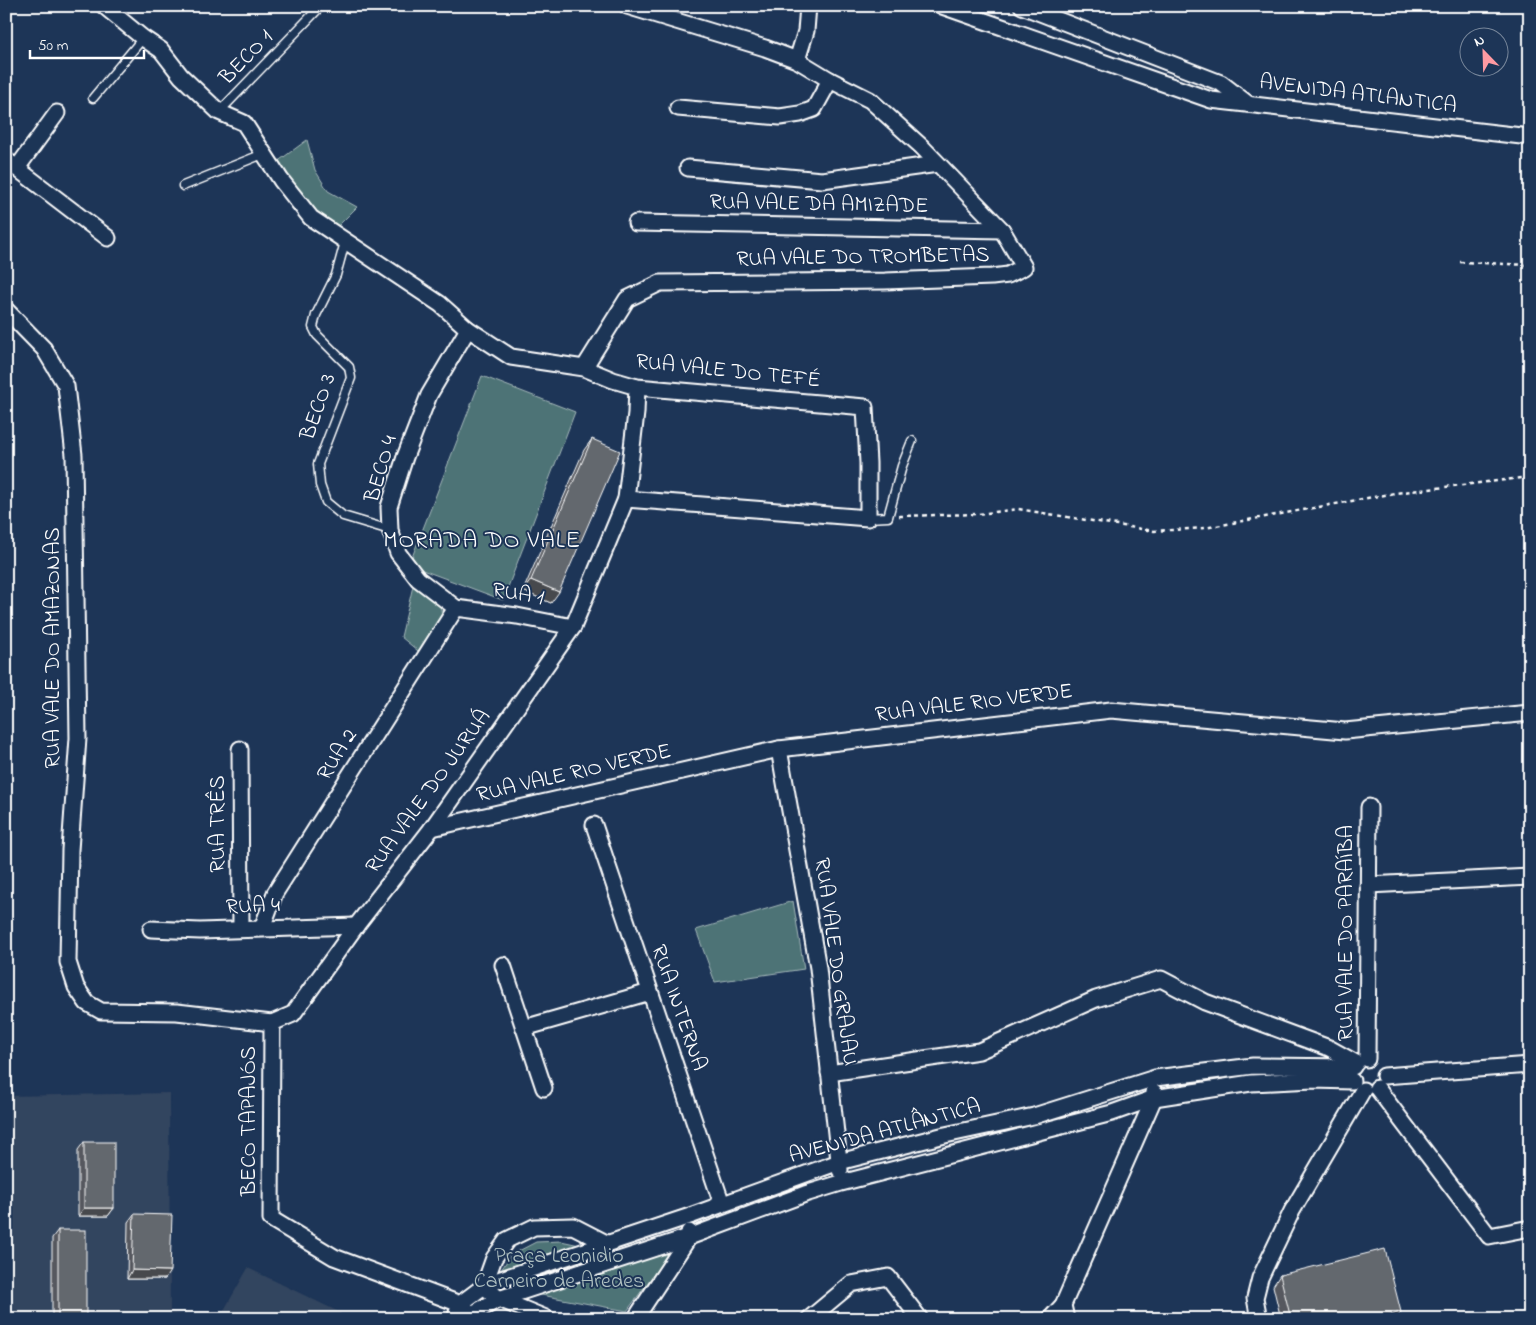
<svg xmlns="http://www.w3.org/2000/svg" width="1536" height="1325" font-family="'Indie Flower',sans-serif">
  <rect width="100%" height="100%" fill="#1d3557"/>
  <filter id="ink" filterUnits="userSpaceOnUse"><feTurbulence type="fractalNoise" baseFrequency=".02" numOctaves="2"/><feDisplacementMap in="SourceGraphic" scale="10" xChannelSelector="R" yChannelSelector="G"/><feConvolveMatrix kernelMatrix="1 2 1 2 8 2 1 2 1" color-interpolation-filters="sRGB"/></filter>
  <g filter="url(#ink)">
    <g fill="#32445e">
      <polygon points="169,1093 170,1312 201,1319 6,1319 6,1096"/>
      <polygon points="248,1268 341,1313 337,1319 219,1319"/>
    </g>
    <g fill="#4d7376" stroke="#a6b9ba">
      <polygon points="307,140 315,170 328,191 357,207 333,231 273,165"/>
      <polygon points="482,376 575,412 503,600 409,565"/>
      <polygon points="413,586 440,604 443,621 423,655 401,637"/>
      <polygon points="793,901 804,969 715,982 696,930"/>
      <polygon points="561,1241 584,1246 608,1264 678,1241 627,1311 498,1287 499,1273 511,1255 536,1242"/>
    </g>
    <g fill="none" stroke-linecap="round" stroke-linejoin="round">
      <g stroke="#fff" stroke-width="11">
        <g id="lane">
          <polyline points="93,98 143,38"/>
          <polyline points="219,112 321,6"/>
          <polyline points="183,186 263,154"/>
          <polyline points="345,242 336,275 316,315 313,327 317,335 349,367 351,378 318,464 320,485 326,502 343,516 390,530"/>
          <polyline points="868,518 888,517 902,466 912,441"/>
        </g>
      </g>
      <g stroke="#fff" stroke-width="19">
        <g id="street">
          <polyline points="104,6 143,38 161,50 181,76 219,112 244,123 281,180 311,218 440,304 468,329 511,357 584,368 613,380 637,387 865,407 868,463 868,518 626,499"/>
          <polyline points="942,6 1211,100 1530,137"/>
          <polyline points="1022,6 1221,83 1248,104"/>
          <polyline points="797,60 806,31 808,6"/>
          <polyline points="678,108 780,117 800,114 814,109 830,80"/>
          <polyline points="6,160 108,238"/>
          <polyline points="17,168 57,113"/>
          <polyline points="688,168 822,180 938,164"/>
          <polyline points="636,223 1002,230"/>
          <polyline points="6,310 44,349 66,386 74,455 78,738 70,850 68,962 76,987 87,1003 101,1011 177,1012 272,1023 293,1014 356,926 432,828 573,627 626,499 636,413 637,387"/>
          <polyline points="468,329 429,395 405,457 389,507 390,530 398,553 418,579 456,608 517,616 573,627"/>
          <polyline points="584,368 627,299 660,283 885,281 992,277 1008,275 1024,267 1002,230 922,147 870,100 830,80 797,60 765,48 627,6"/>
          <polyline points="240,749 241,928"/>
          <polyline points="779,749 818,968 840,1170"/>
          <polyline points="594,825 722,1204"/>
          <polyline points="432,828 779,749 1111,710 1345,731 1530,713"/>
          <polyline points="1368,885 1530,877"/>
          <polyline points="262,928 275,893 456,608"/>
          <polyline points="151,929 200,931 356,926"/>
          <polyline points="503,965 544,1088"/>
          <polyline points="272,1023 271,1219 334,1257 460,1304 467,1310"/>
          <polyline points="524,1028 650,992"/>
          <polyline points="1367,1059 1369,807"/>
          <polyline points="829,1073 979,1051 1096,999 1161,979 1205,1002 1329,1048 1356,1063"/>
          <polyline points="1384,1076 1530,1065"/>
          <polyline points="1377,1088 1489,1236 1530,1228"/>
          <polyline points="455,1319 460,1304 484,1286 492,1282 690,1216 839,1162 945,1135 1034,1116 1155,1078 1253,1066 1353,1067"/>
          <polyline points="463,1319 499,1299 689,1237 805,1194 841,1183 1112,1113 1154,1098 1251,1083 1313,1080 1352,1081"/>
          <polyline points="548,1319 499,1299 484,1286 494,1258 507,1240 534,1227 573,1226 606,1243"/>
          <polyline points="635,1319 689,1237 689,1232"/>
          <polyline points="809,1319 851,1284 888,1277 920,1319"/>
          <polyline points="1050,1319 1063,1305"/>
          <polyline points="1066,1319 1063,1305 1154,1098 1154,1092"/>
          <polyline points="1259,1319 1255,1298 1260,1278 1292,1211 1363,1090"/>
        </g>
      </g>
      <g stroke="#fff" stroke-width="2.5" stroke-dasharray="4 4" stroke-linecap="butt">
        <polyline points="1460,262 1530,265"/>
        <polyline points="899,516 978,514 1018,509 1154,531 1205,528 1395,493 1530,477"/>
      </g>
      <use href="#lane" stroke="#1d3557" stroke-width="8"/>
      <use href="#street" stroke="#1d3557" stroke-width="15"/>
    </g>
    <g fill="#56595f" stroke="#fff">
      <polygon points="592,439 551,603 523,591 584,450"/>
      <polygon points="84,1142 114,1208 108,1216 78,1216 78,1150"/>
      <polygon points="134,1214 165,1279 127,1279 128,1222"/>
      <polygon points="58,1230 86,1319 52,1319 52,1238"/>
      <polygon points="1280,1275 1396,1319 1281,1319 1273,1286"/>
    </g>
    <g fill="#46494d" stroke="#fff">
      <polygon points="531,580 559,592 551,603 523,591"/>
      <polygon points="84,1208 114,1208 108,1216 78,1216"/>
      <polygon points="132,1270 170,1271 165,1279 127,1279"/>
      <polygon points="1401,1312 1396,1319 1375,1319"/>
    </g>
    <g fill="#64686e" stroke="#fff">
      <polygon points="592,439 620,451 559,592 531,580"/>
      <rect x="84" y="1142" width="30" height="66"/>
      <polygon points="134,1214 172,1215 170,1271 132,1270"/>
      <rect x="58" y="1230" width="28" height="89"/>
      <polygon points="1385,1249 1401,1312 1375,1319 1291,1319 1280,1275"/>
    </g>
  </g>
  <g text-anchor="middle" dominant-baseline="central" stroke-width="4" stroke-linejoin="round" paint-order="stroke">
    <g font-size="22" fill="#fff" stroke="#1d3557">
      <text transform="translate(247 58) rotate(-46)">BECO 1</text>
      <text transform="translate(1358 95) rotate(7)">AVENIDA ATLANTICA</text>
      <text transform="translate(819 205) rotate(1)">RUA VALE DA AMIZADE</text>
      <text transform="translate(863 258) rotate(-1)">RUA VALE DO TROMBETAS</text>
      <text transform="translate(728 372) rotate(6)">RUA VALE DO TEFÉ</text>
      <text transform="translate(319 407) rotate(-71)">BECO 3</text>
      <text transform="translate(382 469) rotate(-74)">BECO 4</text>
      <text transform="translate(518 595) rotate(9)">RUA 1</text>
      <text transform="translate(54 648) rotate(-90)">RUA VALE DO AMAZONAS</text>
      <text transform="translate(974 704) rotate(-7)">RUA VALE RIO VERDE</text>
      <text transform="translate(338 755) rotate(-58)">RUA 2</text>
      <text transform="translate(574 774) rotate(-13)">RUA VALE RIO VERDE</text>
      <text transform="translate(429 792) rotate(-54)">RUA VALE DO JURUÁ</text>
      <text transform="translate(219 824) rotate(-90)">RUA TRÊS</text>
      <text transform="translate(253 907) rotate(-2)">RUA 4</text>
      <text transform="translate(1347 933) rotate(-90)">RUA VALE DO PARAÍBA</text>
      <text transform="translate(835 962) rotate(82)">RUA VALE DO GRAJAU</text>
      <text transform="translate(678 1008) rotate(71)">RUA INTERNA</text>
      <text transform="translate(250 1121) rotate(-90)">BECO TAPAJÓS</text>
      <text transform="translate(885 1132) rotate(-15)">AVENIDA ATLÂNTICA</text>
    </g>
    <g font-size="22" fill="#afc0c1" stroke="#1d3557">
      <text x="559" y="1257">Praça Leonidio<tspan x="559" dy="25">Carneiro de Aredes</tspan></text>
    </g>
    <g font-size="24" letter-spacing="1" fill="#fff" stroke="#1d3557">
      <text x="482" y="541">MORADA DO VALE</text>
    </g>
  </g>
  <rect width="1536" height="1325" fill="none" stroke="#1d3557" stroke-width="25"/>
  <rect x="12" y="12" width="1511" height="1300" fill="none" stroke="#fff" stroke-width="2" filter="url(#ink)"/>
  <g transform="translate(1484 52) rotate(337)"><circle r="24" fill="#1d3557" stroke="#77869a"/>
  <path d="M0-4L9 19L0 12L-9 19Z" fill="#ff9aa2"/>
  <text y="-8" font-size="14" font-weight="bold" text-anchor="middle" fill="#ffffff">N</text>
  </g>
  <path d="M30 50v8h114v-8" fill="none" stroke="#ffffff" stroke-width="2.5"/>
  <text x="38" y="50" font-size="15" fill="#ffffff" stroke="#1d3557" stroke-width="4" paint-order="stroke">50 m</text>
</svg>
